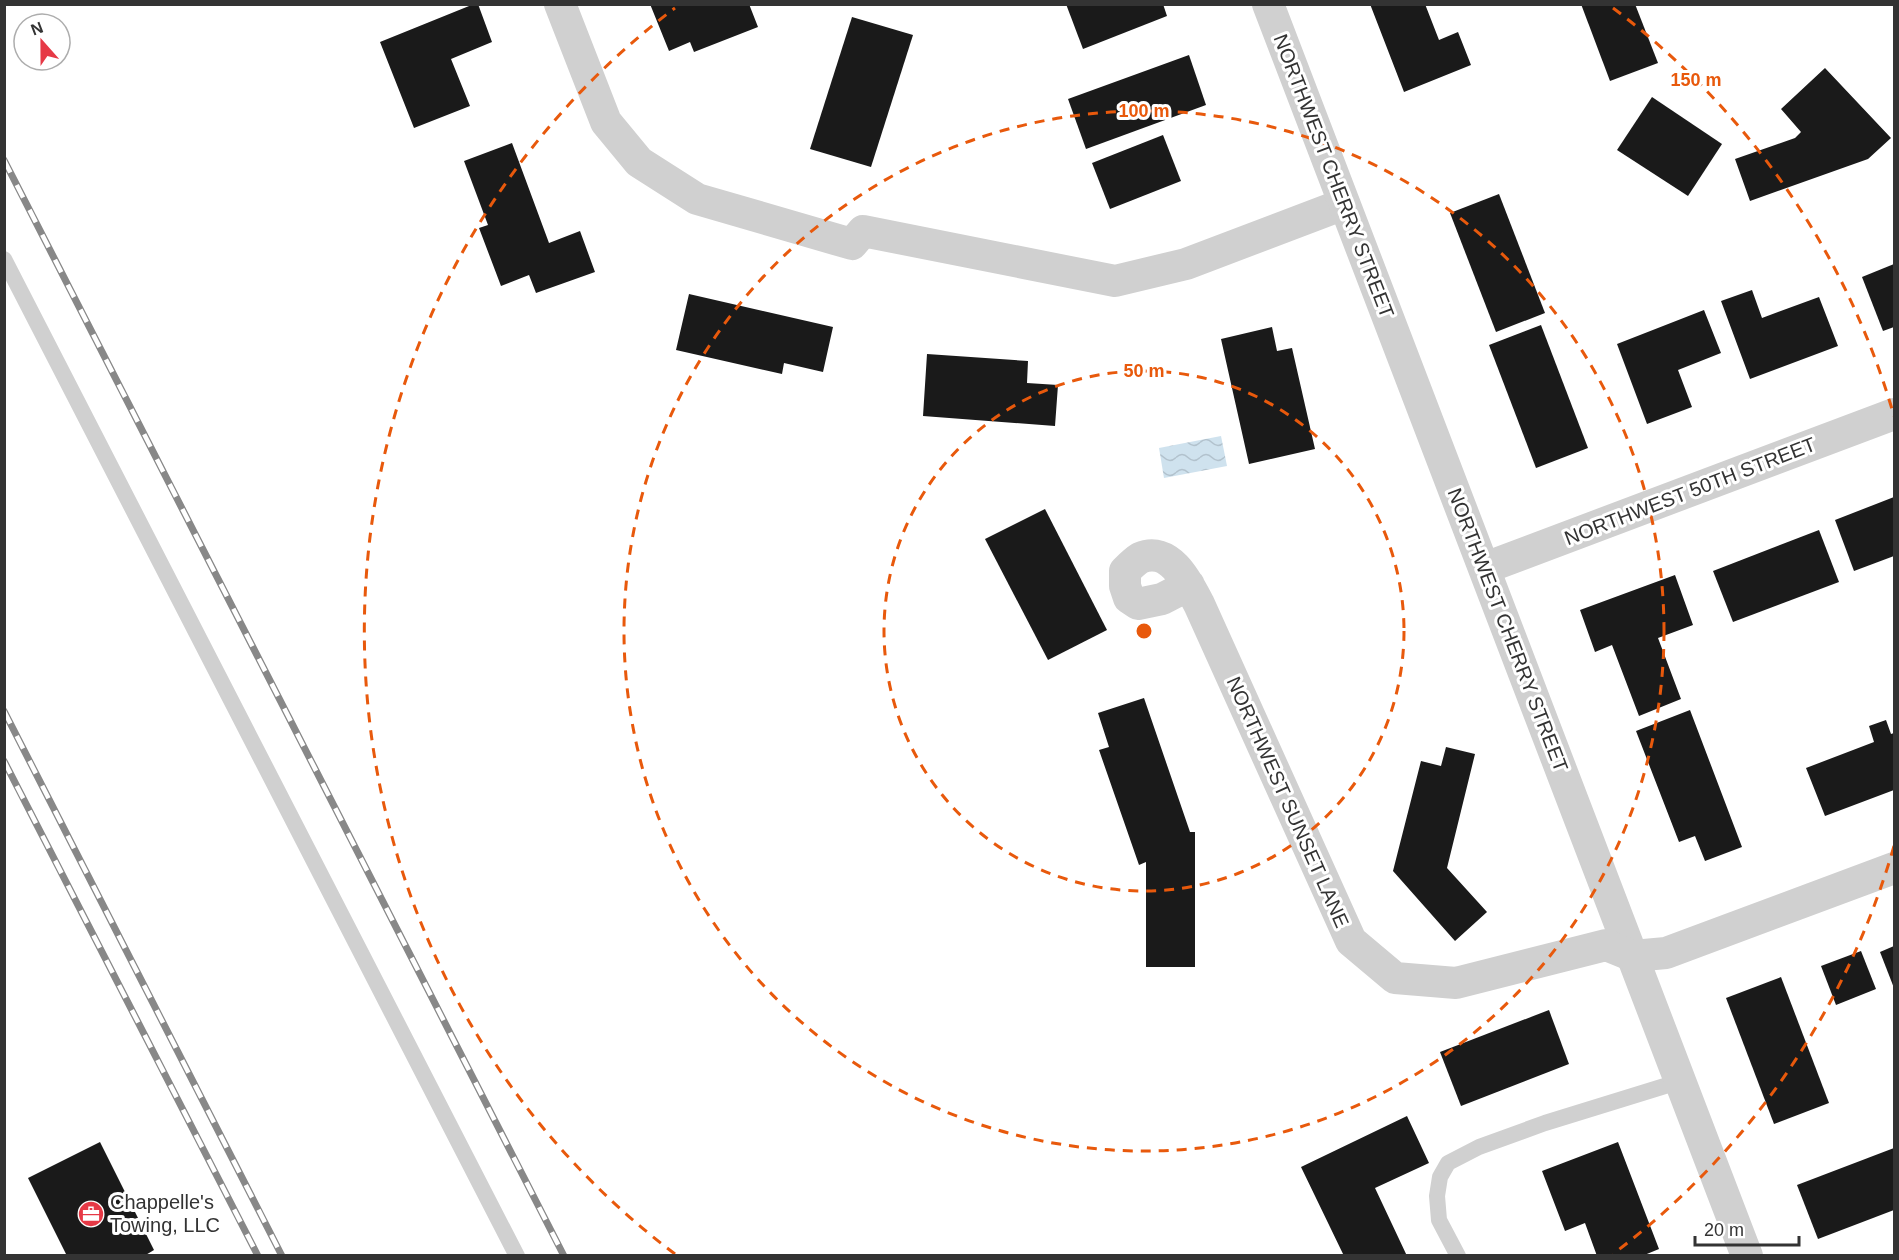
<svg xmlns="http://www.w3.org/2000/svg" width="1899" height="1260" font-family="Helvetica,sans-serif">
  <defs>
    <pattern id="water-waves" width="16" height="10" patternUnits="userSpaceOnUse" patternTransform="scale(1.5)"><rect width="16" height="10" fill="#cfe2ee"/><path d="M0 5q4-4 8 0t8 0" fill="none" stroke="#b2c2cd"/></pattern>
  </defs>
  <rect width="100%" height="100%" fill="#fff"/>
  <polygon fill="url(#water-waves)" points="1221,436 1227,466 1164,478 1159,448"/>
  <g fill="#1a1a1a">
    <polygon points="474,4 478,4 492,42 451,59 470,106 414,128 380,42"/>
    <polygon points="650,4 749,4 758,27 694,52 690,42 669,51"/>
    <polygon points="1066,4 1163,4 1167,16 1083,49"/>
    <polygon points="1370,4 1425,4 1439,40 1458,32 1471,65 1404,92"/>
    <polygon points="1581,4 1635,4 1658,63 1610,81"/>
    <polygon points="852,17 913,35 871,167 810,149"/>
    <polygon points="1189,55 1206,105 1086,149 1068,99"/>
    <polygon points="1825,68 1891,138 1868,159 1750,201 1735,159 1795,138 1801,132 1781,109"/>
    <polygon points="1652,97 1722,144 1688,196 1617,150"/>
    <polygon points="1163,135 1181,181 1110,209 1092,163"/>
    <polygon points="512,143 549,243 580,231 595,272 536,293 529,275 501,286 479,228 488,225 464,161"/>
    <polygon points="1499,194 1545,313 1496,332 1450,213"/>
    <polygon points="1894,264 1894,327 1883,331 1862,277"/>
    <polygon points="1752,290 1762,318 1819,297 1838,346 1750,379 1721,301"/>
    <polygon points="689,294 833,327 823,372 784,363 782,374 676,350"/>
    <polygon points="1704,310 1721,353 1678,370 1692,407 1647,424 1617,344"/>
    <polygon points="1541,325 1588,448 1536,468 1489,345"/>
    <polygon points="1272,327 1277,351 1292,348 1315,449 1249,464 1221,339"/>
    <polygon points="927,354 1028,361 1027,383 1058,385 1055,426 923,416"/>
    <polygon points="1894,497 1894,556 1854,571 1835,520"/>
    <polygon points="1045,509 1107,630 1048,660 985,539"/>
    <polygon points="1819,530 1839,582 1733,622 1713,571"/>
    <polygon points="1675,575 1693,625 1658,638 1681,699 1639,716 1612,645 1595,652 1580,610"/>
    <polygon points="1144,698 1190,832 1195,832 1195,967 1146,967 1146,862 1139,865 1099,750 1109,747 1098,713"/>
    <polygon points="1690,710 1742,847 1705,861 1695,836 1679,842 1636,731"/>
    <polygon points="1886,720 1891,734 1894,733 1894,790 1825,816 1806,768 1874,742 1869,726"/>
    <polygon points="1446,747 1475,754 1447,868 1487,912 1455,941 1393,871 1421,761 1441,766"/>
    <polygon points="1894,946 1894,988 1880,952"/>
    <polygon points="1861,951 1876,989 1836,1005 1821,966"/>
    <polygon points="1781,977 1829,1103 1774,1124 1726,998"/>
    <polygon points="1549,1010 1569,1064 1461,1106 1440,1052"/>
    <polygon points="1407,1116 1429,1163 1375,1188 1407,1256 1344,1256 1301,1167"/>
    <polygon points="100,1142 154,1250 144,1256 67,1256 28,1178"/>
    <polygon points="1618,1142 1659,1249 1642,1256 1597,1256 1585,1223 1565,1231 1542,1171"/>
    <polygon points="1894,1148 1894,1210 1818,1239 1797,1185"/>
  </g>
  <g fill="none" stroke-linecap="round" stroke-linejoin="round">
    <g stroke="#d0d0d0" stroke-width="16">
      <polyline points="4,259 517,1256"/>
      <polyline points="1458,1256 1439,1220 1437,1196 1440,1177 1448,1163 1479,1147 1545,1123 1681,1081"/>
    </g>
    <g stroke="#d0d0d0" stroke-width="32">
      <polyline points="560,4 606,122 639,162 697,199 852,244 863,231 1115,281 1186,264 1344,204"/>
      <polyline points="1268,4 1747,1256"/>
      <polyline points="1485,568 1894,414"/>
      <path d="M1189,585L1162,599L1138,604L1129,598L1125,586V571C1129,567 1135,561 1140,558C1170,545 1188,583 1199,604L1351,941L1395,978L1456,983L1606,945L1633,956L1666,953L1894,868"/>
    </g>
    <g stroke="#888" stroke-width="7">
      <g id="rail">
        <polyline points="4,160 564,1256"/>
        <polyline points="4,711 282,1256"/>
        <polyline points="4,761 258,1256"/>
      </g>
    </g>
    <use href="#rail" stroke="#fff" stroke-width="4.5" stroke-dasharray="14" stroke-linecap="butt"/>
  </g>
  <g fill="none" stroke="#e8590c" stroke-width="3" stroke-dasharray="10 8">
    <circle cx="1144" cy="631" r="260"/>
    <circle cx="1144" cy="631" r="520"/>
    <path d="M1894 846A780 780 0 0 1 1613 1254M675 1254A780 780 0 0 1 675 8M1613 8A780 780 0 0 1 1894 416"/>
  </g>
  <defs>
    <g id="office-disc" transform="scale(1.35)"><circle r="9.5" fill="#e63946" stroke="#fff"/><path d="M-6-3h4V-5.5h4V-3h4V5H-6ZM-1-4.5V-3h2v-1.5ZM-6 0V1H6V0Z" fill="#fff"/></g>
  </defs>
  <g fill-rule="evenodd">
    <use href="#office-disc" x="91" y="1214"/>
  </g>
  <g text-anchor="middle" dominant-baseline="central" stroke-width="6" stroke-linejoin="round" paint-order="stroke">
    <g font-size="20" fill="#333" stroke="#fff">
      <text transform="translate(1334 176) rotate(69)">NORTHWEST CHERRY STREET</text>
      <text transform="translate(1690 491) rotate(-21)">NORTHWEST 50TH STREET</text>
      <text transform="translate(1508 630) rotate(69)">NORTHWEST CHERRY STREET</text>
      <text transform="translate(1288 802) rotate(66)">NORTHWEST SUNSET LANE</text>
    </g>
    <g font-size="20" fill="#333" stroke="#fff" text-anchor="start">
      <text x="110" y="1202">Chappelle's<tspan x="110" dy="23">Towing, LLC</tspan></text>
    </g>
  </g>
  <circle cx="1144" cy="631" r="9" fill="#e8590c" stroke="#fff" stroke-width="3"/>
  <g font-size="18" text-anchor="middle" font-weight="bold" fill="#e8590c" stroke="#fff" stroke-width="6" stroke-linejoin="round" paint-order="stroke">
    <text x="1696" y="86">150 m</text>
    <text x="1144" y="117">100 m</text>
    <text x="1144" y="377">50 m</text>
  </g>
  <rect width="1899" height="1260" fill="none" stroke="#333333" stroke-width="12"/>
  <g transform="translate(42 42) rotate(339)"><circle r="28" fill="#ffffff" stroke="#adadad" stroke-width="1.5"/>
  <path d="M0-4.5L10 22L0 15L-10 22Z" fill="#e63946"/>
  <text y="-9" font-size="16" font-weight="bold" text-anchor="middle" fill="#333333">N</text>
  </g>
  <path d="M1695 1236v9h104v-9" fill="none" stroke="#333333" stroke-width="3"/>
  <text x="1704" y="1236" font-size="18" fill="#333333" stroke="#ffffff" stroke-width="4.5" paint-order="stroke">20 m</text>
</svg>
